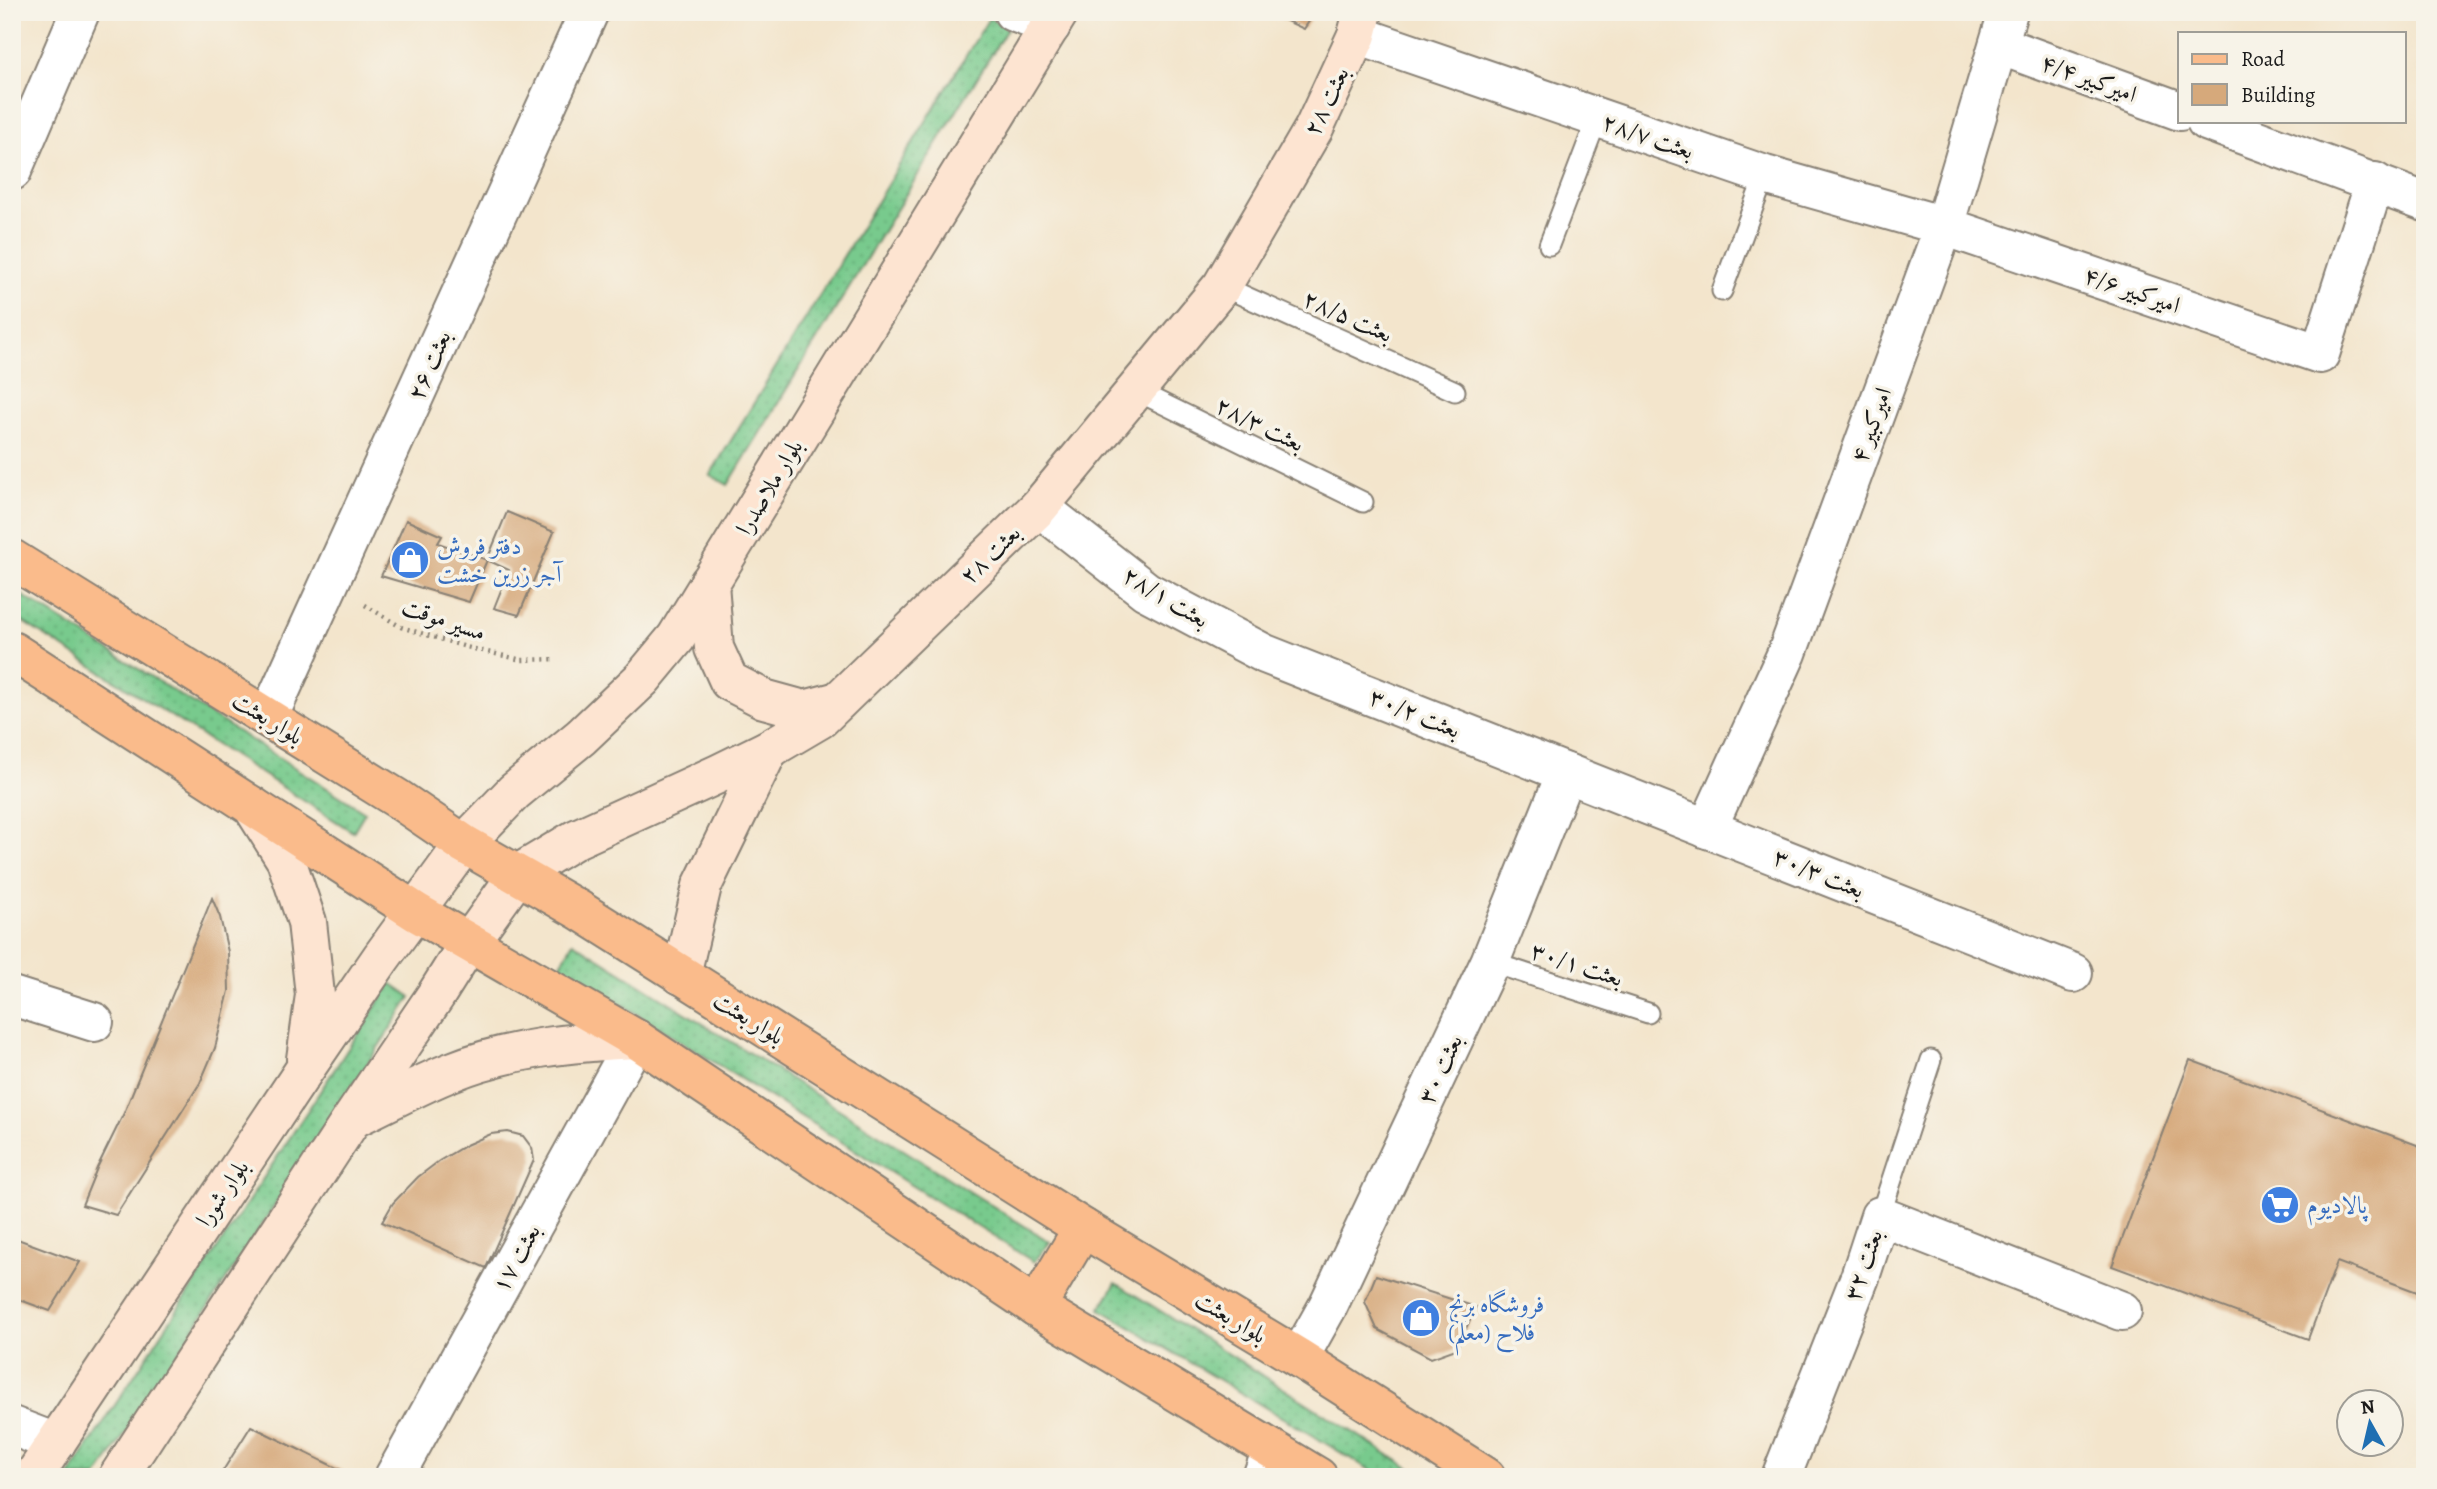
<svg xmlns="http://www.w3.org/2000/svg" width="2437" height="1489" font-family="Alegreya,Amiri,serif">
  <defs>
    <pattern id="grass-dots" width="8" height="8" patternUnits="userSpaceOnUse" patternTransform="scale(1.75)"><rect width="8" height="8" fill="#78ca8d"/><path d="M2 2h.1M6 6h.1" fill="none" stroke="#67ad79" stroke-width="1.8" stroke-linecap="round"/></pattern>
  </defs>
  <rect width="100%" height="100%" fill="#f7f3e8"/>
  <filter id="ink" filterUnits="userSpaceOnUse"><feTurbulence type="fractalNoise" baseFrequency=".0143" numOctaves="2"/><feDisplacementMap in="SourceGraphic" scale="14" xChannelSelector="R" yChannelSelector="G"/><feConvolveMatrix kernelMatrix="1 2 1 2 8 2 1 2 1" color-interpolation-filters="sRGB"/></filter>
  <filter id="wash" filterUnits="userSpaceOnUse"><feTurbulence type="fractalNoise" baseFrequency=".00686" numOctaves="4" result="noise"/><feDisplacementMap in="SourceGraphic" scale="28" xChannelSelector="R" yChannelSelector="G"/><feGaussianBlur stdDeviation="1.57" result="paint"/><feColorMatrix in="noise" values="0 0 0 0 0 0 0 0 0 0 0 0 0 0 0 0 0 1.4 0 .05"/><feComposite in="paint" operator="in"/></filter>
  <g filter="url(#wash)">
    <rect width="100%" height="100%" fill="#f3e5cc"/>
    <g fill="url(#grass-dots)" stroke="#4a7354" stroke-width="2">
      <polygon points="989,18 1007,29 728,485 710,475"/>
      <polygon points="12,589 365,812 353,832 12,615"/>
      <polygon points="573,942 1050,1242 1034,1262 560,966"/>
      <polygon points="391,983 411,997 97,1477 68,1477"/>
      <polygon points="1116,1283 1424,1477 1382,1477 1100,1309"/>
    </g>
    <g id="blocks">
      <g fill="#d6a97b">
        <polygon points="1267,12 1315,12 1304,29"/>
        <polygon points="507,512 554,532 519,615 494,608 509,570 487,560"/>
        <polygon points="406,520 442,536 438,543 487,560 469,602 381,576"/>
        <polygon points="212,898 220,917 228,952 229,991 215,1048 200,1083 116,1215 82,1205 97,1168 124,1113"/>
        <polygon points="2190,1060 2425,1148 2425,1295 2337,1262 2308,1339 2112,1266"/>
        <polygon points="508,1132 523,1136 532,1148 534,1160 486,1268 382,1222 393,1203 418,1177 439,1161 466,1145 491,1134"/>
        <polygon points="12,1237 80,1262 50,1311 12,1297"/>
        <polygon points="1376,1275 1476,1307 1456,1349 1431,1358 1377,1329 1365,1302"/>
        <polygon points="251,1426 355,1477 219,1477"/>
      </g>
    </g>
  </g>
  <g filter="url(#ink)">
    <use href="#blocks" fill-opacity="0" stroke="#888074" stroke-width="2"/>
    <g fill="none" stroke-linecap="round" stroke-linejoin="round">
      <g stroke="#888074" stroke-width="23">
        <g id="lane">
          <polyline points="1549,245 1597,119"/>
          <polyline points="1222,286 1455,391"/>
          <polyline points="1722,291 1765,175"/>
          <polyline points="1135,390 1363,502"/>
          <polyline points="1490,962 1648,1013"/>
          <polyline points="1880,1216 1931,1060"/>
        </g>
      </g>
      <g stroke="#888074" stroke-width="42">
        <g id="street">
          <polyline points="1013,12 1051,26"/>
          <polyline points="1357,35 1765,175 1944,226 2320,354 2375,182"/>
          <polyline points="1999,45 2180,111"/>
          <polyline points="2206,121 2425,202"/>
          <polyline points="12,171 80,12"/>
          <polyline points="1039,507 1146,591 1265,654 2073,973"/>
          <polyline points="268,718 589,12"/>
          <polyline points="1707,829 1787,653 1944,226 2008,12"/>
          <polyline points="12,996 94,1022"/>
          <polyline points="1299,1358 1328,1306 1490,962 1566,773"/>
          <polyline points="12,1426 56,1443"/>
          <polyline points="394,1477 636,1039"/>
          <polyline points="1262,1477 1272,1450"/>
          <polyline points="1781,1477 1860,1277 1880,1216 2122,1311"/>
        </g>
      </g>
      <g stroke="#888074" stroke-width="42">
        <g id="secondary">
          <polyline points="709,583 714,648 729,681 764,699 804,710 838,701"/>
          <polyline points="252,806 286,860 307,922 315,995 306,1059"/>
          <polyline points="681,975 702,886 769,749"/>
          <path d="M354,1118C386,1103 418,1085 451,1072C510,1048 574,1042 636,1039"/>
          <polyline points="33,1477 305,1069 381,958 464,844 514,792 581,737 642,679 676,638 1059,12"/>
          <polyline points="118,1477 352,1119 436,995 468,944 518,874 576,839 718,774 769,749 820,719 1039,507 1222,286 1314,128 1357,35 1363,12"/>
        </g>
      </g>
      <g stroke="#888074" stroke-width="42">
        <g id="primary">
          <polyline points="12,559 398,799 464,844 579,910 1083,1228 1299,1358 1486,1477"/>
          <polyline points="12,651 416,912 636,1039 1036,1307 1318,1477"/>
          <polyline points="1036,1307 1083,1228"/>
        </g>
      </g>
      <polyline stroke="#888074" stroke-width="4.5" stroke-dasharray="2 5" stroke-linecap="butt" points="365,605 401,627 466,647 522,660 557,659"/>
      <use href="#lane" stroke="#fff" stroke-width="19"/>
      <use href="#street" stroke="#fff" stroke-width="38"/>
      <use href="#secondary" stroke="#fde4d1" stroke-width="38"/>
      <use href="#primary" stroke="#fabb8b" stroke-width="38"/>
    </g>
  </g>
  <defs>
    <g id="shop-disc" transform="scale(2.0125)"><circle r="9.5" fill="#3f7fe0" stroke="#f7f3e8"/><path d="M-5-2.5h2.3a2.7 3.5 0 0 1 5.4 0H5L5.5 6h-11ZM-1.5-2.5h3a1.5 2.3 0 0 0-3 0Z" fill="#fff"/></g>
    <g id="supermarket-disc" transform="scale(2.0125)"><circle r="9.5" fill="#3f7fe0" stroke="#f7f3e8"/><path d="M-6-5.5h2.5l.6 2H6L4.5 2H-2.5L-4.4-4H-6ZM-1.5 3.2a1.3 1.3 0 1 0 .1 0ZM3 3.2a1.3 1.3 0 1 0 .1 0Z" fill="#fff"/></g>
  </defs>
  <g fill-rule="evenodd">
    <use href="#shop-disc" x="410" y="560"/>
    <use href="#supermarket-disc" x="2280" y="1205"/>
    <use href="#shop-disc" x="1421" y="1318"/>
  </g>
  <g text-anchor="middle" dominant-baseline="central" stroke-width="7" stroke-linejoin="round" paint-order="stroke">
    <g font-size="24" fill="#1c1c1c" stroke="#f7f3e8">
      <text transform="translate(2089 78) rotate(20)">امیرکبیر ۴/۴</text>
      <text transform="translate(1326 101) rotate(-64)">بعثت ۲۸</text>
      <text transform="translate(1648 136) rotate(19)">بعثت ۲۸/۷</text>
      <text transform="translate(2132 290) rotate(19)">امیرکبیر ۴/۶</text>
      <text transform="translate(1348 316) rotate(24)">بعثت ۲۸/۵</text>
      <text transform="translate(429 365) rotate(-66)">بعثت ۲۶</text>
      <text transform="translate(1260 424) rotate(26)">بعثت ۲۸/۳</text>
      <text transform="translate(1871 425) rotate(-70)">امیرکبیر ۴</text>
      <text transform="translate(769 487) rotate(-59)">بلوار ملاصدرا</text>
      <text transform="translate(990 554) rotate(-44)">بعثت ۲۸</text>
      <text transform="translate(1166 597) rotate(31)">بعثت ۲۸/۱</text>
      <text transform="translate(444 619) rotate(19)">مسیر موقت</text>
      <text transform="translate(1415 713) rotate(22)">بعثت ۳۰/۲</text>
      <text transform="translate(268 718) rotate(32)">بلوار بعثت</text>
      <text transform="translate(1819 873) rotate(22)">بعثت ۳۰/۳</text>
      <text transform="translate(1577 964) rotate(18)">بعثت ۳۰/۱</text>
      <text transform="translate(749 1018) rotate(32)">بلوار بعثت</text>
      <text transform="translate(1440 1069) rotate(-65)">بعثت ۳۰</text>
      <text transform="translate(222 1193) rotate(-56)">بلوار شورا</text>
      <text transform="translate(516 1258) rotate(-61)">بعثت ۱۷</text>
      <text transform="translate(1863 1265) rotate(-71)">بعثت ۳۲</text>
      <text transform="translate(1231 1317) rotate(31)">بلوار بعثت</text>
    </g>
    <g font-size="24" fill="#366cbe" stroke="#f7f3e8" text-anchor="start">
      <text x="437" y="546">دفتر فروش<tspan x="437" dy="28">آجر زرین خشت</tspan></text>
      <text x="2307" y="1205">پالادیوم</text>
      <text x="1448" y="1304">فروشگاه برنج<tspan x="1448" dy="28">فلاح (معلم)</tspan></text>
    </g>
  </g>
  <rect width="2437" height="1489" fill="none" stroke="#f7f3e8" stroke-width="42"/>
  <rect x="2178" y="32" width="228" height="91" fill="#f7f3e8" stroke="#9f9d96" stroke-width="2"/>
  <rect x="2192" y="54" width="35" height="10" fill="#fabb8b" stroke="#9f9d96" stroke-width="2"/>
  <text x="2241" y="66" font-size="21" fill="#1c1c1c">Road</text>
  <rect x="2192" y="84" width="35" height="21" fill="#d6a97b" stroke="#9f9d96" stroke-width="2"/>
  <text x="2241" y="102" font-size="21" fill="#1c1c1c">Building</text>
  <g transform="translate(2370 1423) rotate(352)"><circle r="33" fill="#f7f3e8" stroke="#9f9d96" stroke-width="2"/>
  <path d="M0-5L12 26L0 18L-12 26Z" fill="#1f6fb2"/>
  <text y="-10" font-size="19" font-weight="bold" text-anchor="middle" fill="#1c1c1c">N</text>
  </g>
</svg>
